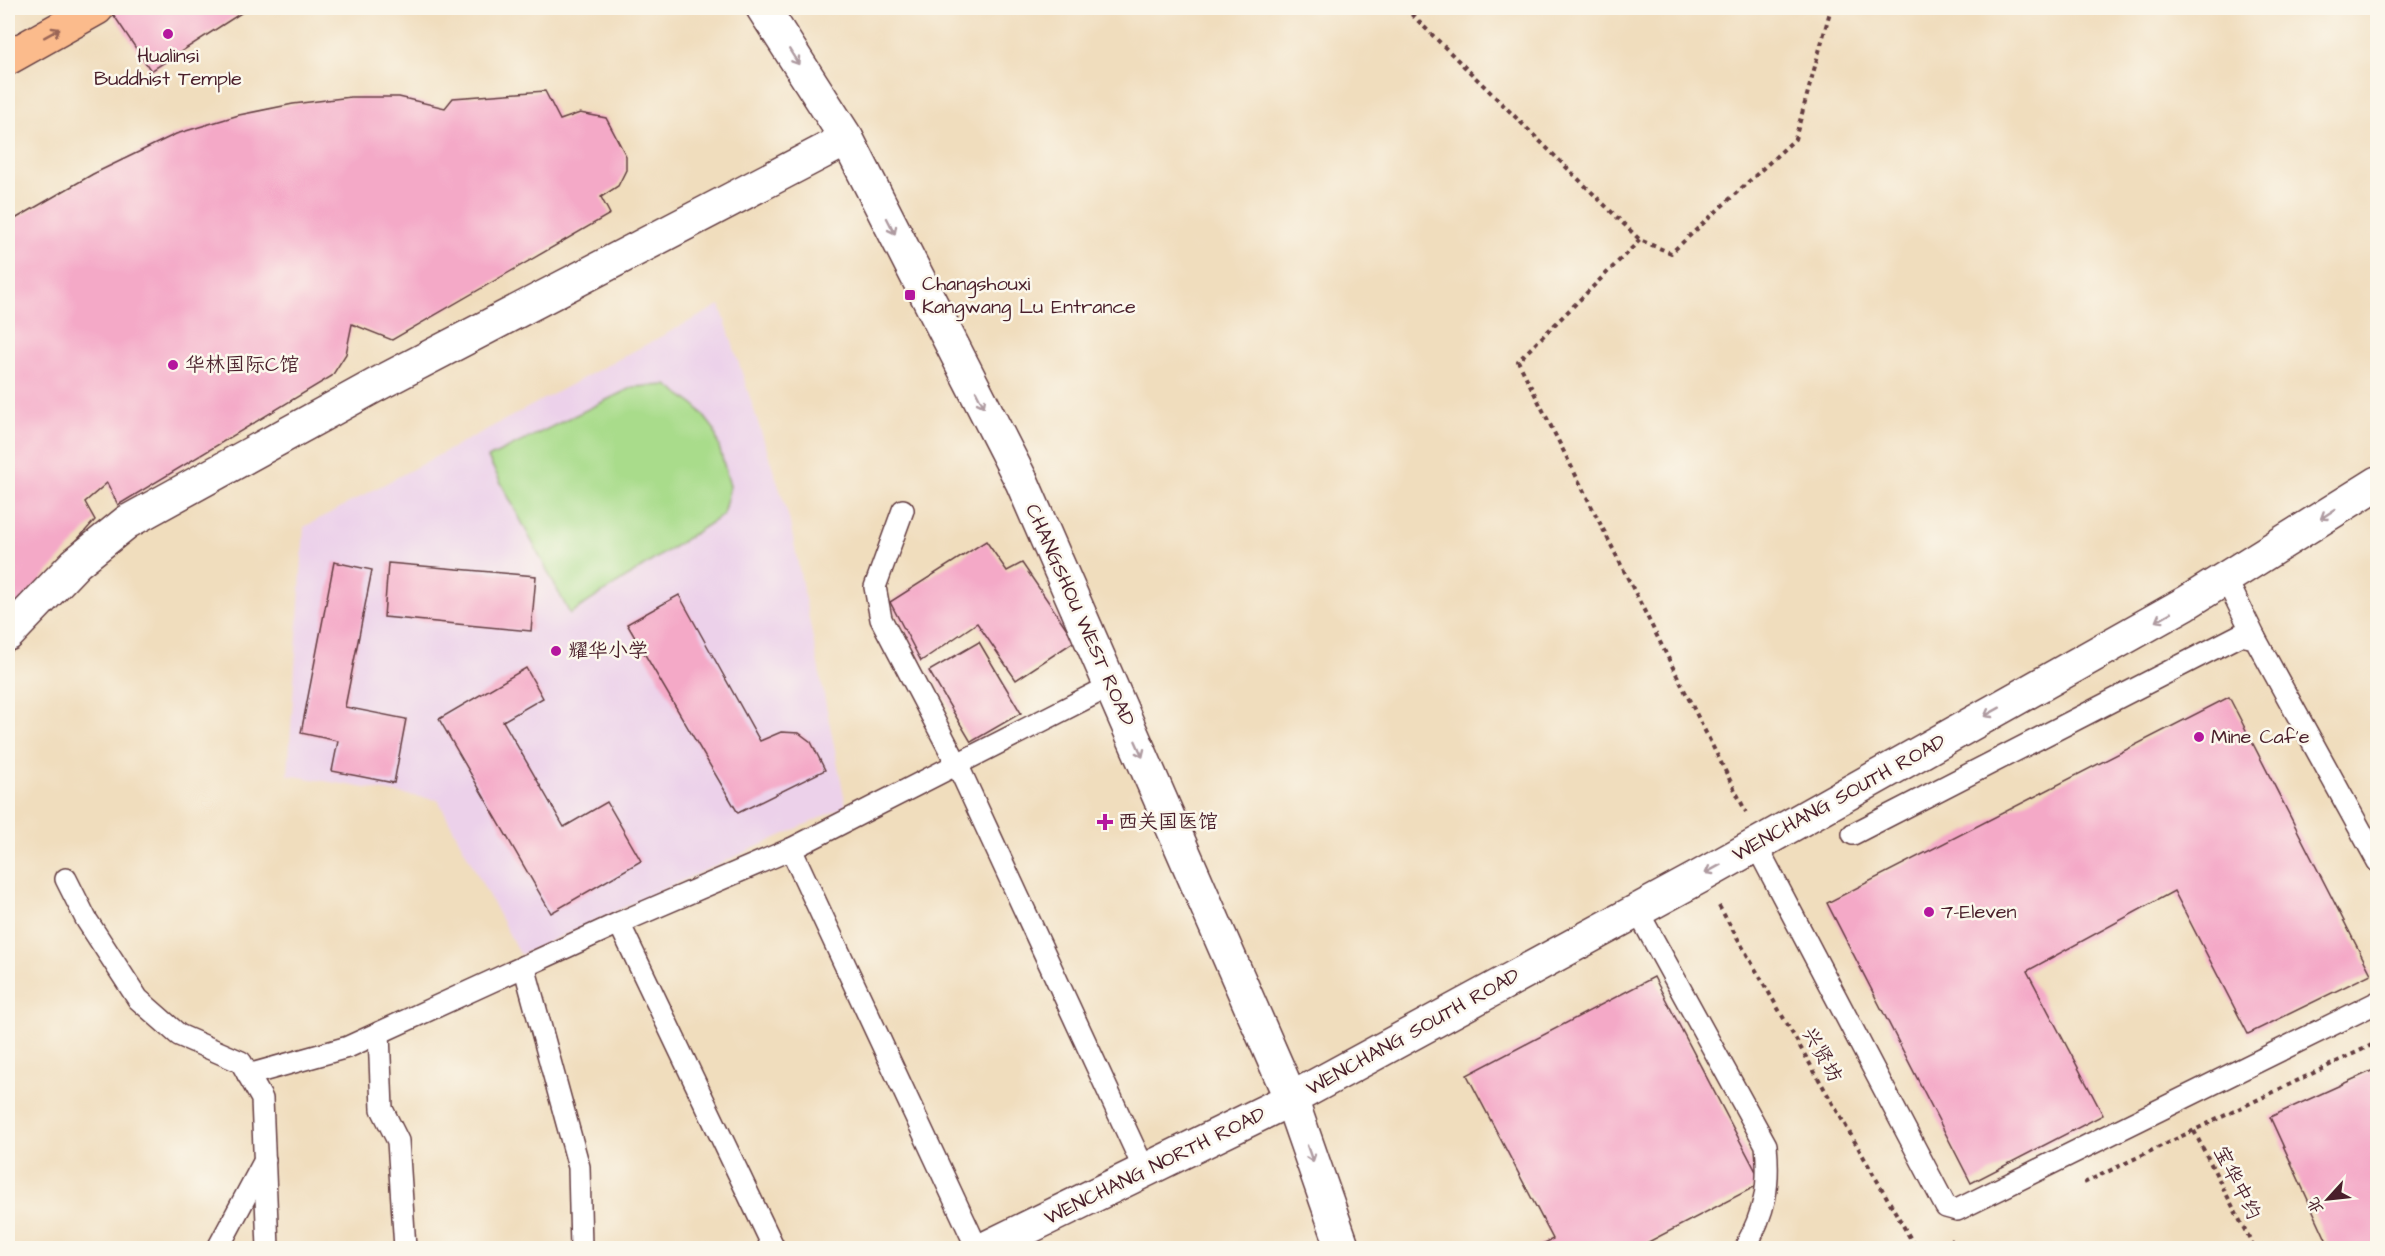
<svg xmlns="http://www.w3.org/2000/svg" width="2385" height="1256" font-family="'Architects Daughter','LXGW WenKai TC',sans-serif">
  <rect width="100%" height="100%" fill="#fbf7ec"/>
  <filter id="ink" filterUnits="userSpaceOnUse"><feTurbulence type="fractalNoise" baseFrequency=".0167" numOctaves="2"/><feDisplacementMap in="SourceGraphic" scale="12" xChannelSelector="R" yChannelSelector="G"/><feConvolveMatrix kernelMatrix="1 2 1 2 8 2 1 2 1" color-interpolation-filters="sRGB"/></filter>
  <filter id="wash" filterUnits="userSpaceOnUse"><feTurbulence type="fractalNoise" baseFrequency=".008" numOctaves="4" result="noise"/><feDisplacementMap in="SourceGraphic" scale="24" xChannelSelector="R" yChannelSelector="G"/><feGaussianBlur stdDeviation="1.35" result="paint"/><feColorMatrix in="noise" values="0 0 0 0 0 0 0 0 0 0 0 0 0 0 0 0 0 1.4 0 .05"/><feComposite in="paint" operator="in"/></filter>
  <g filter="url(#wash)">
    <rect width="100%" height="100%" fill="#f0ddbd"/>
    <polygon fill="#ecd1ea" points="720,305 789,518 846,806 520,955 438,800 288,775 304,527"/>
    <polygon fill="#a9dc8b" stroke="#7a7e5b" stroke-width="1.5" points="667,385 697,407 714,429 730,486 723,515 570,614 488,458 633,387"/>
    <g id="blocks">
      <g fill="#f4a9c7">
        <polygon points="109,8 249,8 151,71"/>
        <polygon points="545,91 560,120 580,113 606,118 626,156 626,170 618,186 601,197 610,214 392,340 352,324 346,354 332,376 118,505 107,483 85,502 95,520 8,617 8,223 93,174 176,134 239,115 293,104 351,97 399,97 445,108 453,98"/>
        <polygon points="986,541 1007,571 1022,563 1075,641 1016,680 977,623 921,661 890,602"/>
        <polygon points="334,562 372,570 345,707 406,719 394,783 332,771 338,741 301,733"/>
        <polygon points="388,563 536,576 531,631 384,617"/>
        <polygon points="679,595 760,741 781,732 799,733 811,742 825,770 738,813 627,624"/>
        <polygon points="979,642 1021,713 971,742 929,671"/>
        <polygon points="526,668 543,698 503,721 564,827 607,802 641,861 551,913 439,719"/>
        <polygon points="2229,697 2371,974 2248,1034 2174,891 2027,971 2103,1115 1971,1183 1827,903"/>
        <polygon points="1654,977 1762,1183 1637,1248 1534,1248 1553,1239 1467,1075"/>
        <polygon points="2378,1068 2378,1248 2330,1248 2270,1117"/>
      </g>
    </g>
  </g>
  <g filter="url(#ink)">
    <use href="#blocks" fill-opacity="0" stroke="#633c41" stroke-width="1.5"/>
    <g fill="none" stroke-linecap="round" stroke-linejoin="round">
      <g stroke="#633c41" stroke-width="24">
        <g id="service">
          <polyline points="903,510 875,587 881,619 957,764 1145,1171"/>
          <polyline points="2226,579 2255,638"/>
          <polyline points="1853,834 2240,635 2255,638 2378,862"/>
          <polyline points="1756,845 1946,1207 1957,1210 2378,1002"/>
          <polyline points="791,849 977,1248"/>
          <polyline points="66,879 86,919 138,999 179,1035 241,1062 262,1099 268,1248"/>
          <path d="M1637,910L1766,1145C1770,1187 1765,1211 1745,1248"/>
          <polyline points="619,923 774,1248"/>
          <polyline points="524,966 579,1167 581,1248"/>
          <polyline points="379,1033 382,1109 398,1141 405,1248"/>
          <polyline points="248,1075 348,1047 619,923 791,849 1112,685"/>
          <polyline points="218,1248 265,1160"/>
        </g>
      </g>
      <g stroke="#633c41" stroke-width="36">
        <polyline id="minor" points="8,634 76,563 127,522 376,385 847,139"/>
      </g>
      <g stroke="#633c41" stroke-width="36">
        <g id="tertiary">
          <polyline points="763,8 847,139 1022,482 1291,1099 1343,1248"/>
          <polyline points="986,1248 1291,1099 1701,876 2186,603 2378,483"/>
        </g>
      </g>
      <g stroke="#633c41" stroke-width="36">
        <polyline id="primary" points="8,58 97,8"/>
      </g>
      <g stroke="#633c41" stroke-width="4" stroke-dasharray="4.5 4.5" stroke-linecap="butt">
        <polyline points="1405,8 1640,240 1671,253 1795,139 1831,8"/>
        <polyline points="1640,240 1518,361 1746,812"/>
        <polyline points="1719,906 1916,1248"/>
        <polyline points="2194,1131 2254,1248"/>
        <polyline points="2084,1183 2378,1042"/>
        <polyline points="1934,1248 1953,1240"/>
      </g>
      <use href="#service" stroke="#fff" stroke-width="21"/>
      <use href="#minor" stroke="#fff" stroke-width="33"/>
      <use href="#tertiary" stroke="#fff" stroke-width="33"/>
      <use href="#primary" stroke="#fbbb8c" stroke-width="33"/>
    </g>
    <defs><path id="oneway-shaft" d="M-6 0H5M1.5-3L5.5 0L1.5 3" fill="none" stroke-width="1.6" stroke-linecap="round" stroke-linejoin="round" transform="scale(1.5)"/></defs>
    <use stroke="#9a6557" href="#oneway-shaft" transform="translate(52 33) rotate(-29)"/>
    <g stroke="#ae9aa0">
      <use href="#oneway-shaft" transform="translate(794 57) rotate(58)"/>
      <use href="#oneway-shaft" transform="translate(891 226) rotate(63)"/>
      <use href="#oneway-shaft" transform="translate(980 399) rotate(63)"/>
      <use href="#oneway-shaft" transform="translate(2328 514) rotate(147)"/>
      <use href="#oneway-shaft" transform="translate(2163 617) rotate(150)"/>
      <use href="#oneway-shaft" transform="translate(1992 712) rotate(151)"/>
      <use href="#oneway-shaft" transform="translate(1139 749) rotate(66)"/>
      <use href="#oneway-shaft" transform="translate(1713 869) rotate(151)"/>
      <use href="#oneway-shaft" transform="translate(1310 1154) rotate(71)"/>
    </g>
  </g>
  <g fill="#b5179e" stroke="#fbf7ec" stroke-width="2">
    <circle cx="168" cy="34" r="6"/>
    <rect x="904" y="289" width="12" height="12" rx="3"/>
    <circle cx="173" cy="365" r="6"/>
    <circle cx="556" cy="651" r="6"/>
    <circle cx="2199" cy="737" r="6"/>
    <path d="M1102 813h6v6h6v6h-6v6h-6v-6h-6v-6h6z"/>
    <circle cx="1929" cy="912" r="6"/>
  </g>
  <g text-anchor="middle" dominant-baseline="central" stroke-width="5" stroke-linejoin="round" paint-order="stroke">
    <g font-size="20" fill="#4a1f2b" stroke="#fbf7ec" text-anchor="start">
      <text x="168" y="56" text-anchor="middle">Hualinsi<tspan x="168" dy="23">Buddhist Temple</tspan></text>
      <text x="922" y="284">Changshouxi<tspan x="922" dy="23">Kangwang Lu Entrance</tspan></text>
      <text x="185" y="365">华林国际C馆</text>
      <text x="568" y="651">耀华小学</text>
      <text x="2211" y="737">Mine Caf'e</text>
      <text x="1118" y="822">西关国医馆</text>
      <text x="1941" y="912">7-Eleven</text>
    </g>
    <g font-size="20" fill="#4a1f2b" stroke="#fbf7ec">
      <text transform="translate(1080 615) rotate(66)">CHANGSHOU WEST ROAD</text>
      <text transform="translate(1839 798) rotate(-29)">WENCHANG SOUTH ROAD</text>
      <text transform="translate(1413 1032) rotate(-29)">WENCHANG SOUTH ROAD</text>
      <text transform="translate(1822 1055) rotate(60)">兴贤坊</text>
      <text transform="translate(1155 1166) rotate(-26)">WENCHANG NORTH ROAD</text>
      <text transform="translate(2237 1183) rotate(63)">宝华中约</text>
    </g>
  </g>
  <rect width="2385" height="1256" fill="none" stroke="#fbf7ec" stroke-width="30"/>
  <g transform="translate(2328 1199) rotate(243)" stroke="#fbf7ec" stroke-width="4.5" paint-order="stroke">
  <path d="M0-4.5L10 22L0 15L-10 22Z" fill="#4a1f2b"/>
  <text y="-9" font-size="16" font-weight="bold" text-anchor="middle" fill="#4a1f2b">北</text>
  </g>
</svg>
